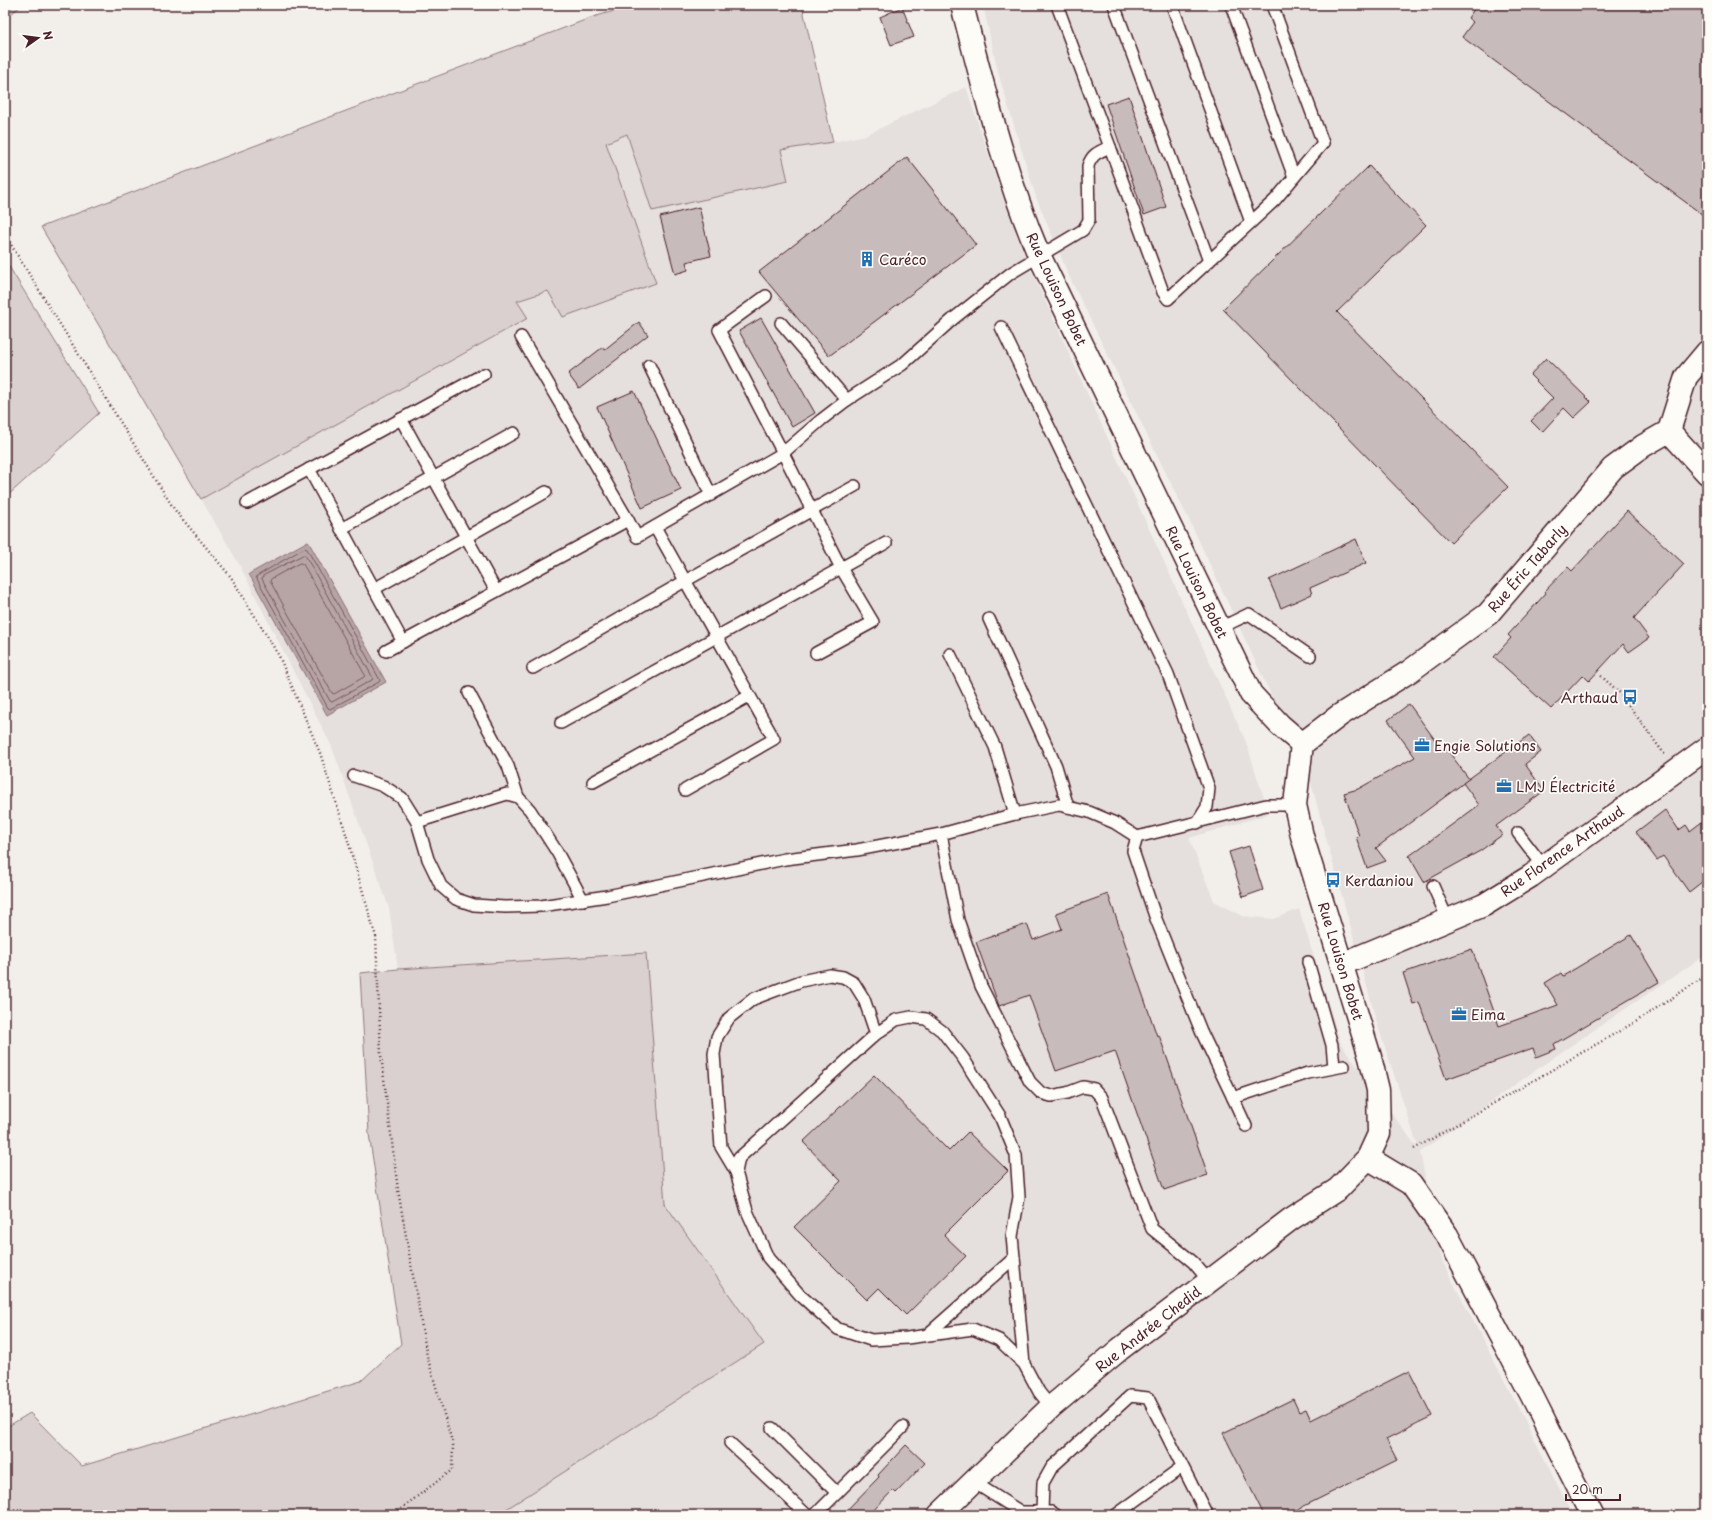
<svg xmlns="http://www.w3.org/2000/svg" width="1712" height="1520" font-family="'Playpen Sans',sans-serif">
  <rect width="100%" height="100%" fill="#f2efeb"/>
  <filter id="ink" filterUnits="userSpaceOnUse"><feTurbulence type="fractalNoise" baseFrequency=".025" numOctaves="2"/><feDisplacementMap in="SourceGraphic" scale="8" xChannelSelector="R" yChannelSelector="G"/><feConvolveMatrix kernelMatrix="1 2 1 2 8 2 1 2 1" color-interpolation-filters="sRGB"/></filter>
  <g filter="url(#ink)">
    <polygon fill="#e5dfdd" points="983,5 1707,5 1707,954 1560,1053 1420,1152 1442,1261 1532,1434 1572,1515 497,1515 764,1344 665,1204 646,953 398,969 389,908 332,747 240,566 201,499 527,319 517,301 548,291 656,283 606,143 627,134 652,211 788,181 781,150 833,142 866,135 966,87 996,178 1023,252 1246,742 1269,814 1189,838 1214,901 1243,916 1274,919 1299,909 1341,1044 1419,1150 1377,1023 1309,776 1191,524 1069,276 1036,197 999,76"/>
    <g fill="#d9d0cf" stroke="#92787d">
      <polygon points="5,5 22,5 5,19"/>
      <polygon points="635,5 802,5 833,142 781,150 788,181 652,211 627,134 606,143 656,283 563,317 548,291 517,301 528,318 201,499 41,227 593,17"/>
      <polygon points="5,260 99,413 5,498"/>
      <polygon points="646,953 665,1204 764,1344 497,1515 5,1515 5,1428 30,1413 82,1466 361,1381 401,1344 369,1134 360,973 398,969"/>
    </g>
    <polygon fill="#b7a5a6" stroke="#8b6f75" points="308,541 386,682 327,715 249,574"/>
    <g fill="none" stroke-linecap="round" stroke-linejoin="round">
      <g stroke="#76555c" stroke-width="1">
        <polygon points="305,548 307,549 380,680 379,682 330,709 328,708 256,577"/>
        <polygon points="303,555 305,555 373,678 372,680 332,702 330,701 262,579 263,576"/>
        <polygon points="300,563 303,564 365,675 364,677 334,694 332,693 270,581 271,579"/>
      </g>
    </g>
    <g fill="#c8bbbb" stroke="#4a1f2b">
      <polygon points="1477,5 1707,5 1707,218 1462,37 1473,22 1468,18"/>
      <polygon points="902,7 914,37 891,45 880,17"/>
      <polygon points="1129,96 1166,207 1144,215 1106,104"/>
      <polygon points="907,157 976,245 829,356 759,272"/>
      <polygon points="1369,166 1426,225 1337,312 1508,487 1451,543 1223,309"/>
      <polygon points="699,207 711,256 686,262 688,270 675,274 660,217"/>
      <polygon points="761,318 815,413 792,427 739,331"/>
      <polygon points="639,322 648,335 579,389 568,374 603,347 604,350"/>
      <polygon points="1546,358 1591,402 1574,418 1564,408 1542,432 1531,421 1553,398 1530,375"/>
      <polygon points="634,391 681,490 642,508 597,407"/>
      <polygon points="1627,511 1684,564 1634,618 1649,638 1629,652 1623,644 1589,681 1583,675 1551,709 1494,657 1511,638 1508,635 1546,593 1544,592 1568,567 1572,571"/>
      <polygon points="1356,539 1366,563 1310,588 1312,594 1281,608 1269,580"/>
      <polygon points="1409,704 1443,751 1446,748 1469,779 1376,848 1386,861 1367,868 1356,837 1359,836 1344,793 1358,789 1415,757 1388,720"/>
      <polygon points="1529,735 1541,752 1525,764 1544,791 1496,826 1502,835 1480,851 1424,882 1409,856 1479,805 1463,783"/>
      <polygon points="1665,810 1679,830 1686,825 1690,831 1707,818 1707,878 1689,892 1663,856 1657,860 1636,832"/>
      <polygon points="1249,846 1263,890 1243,897 1229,852"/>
      <polygon points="1108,894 1157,1036 1159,1035 1208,1175 1164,1190 1115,1051 1056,1071 1029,995 999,1006 976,942 1027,924 1033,940 1062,929 1056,913"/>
      <polygon points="1631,935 1659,982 1554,1044 1556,1049 1536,1057 1533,1048 1446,1079 1419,1002 1413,1004 1403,973 1472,949 1499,1026 1558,1005 1545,983 1561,973 1563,976"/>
      <polygon points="874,1075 949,1151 968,1132 1008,1171 944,1235 966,1256 906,1315 879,1288 867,1300 794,1227 841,1181 803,1142"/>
      <polygon points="1409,1371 1432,1416 1386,1439 1397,1460 1286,1515 1264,1515 1223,1433 1293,1399 1299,1412 1306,1409 1311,1420"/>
      <polygon points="906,1445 925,1463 896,1493 893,1490 869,1515 842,1515 879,1477 878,1475"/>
    </g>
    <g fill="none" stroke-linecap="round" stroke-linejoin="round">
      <g stroke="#4a1f2b" stroke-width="14">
        <g id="service">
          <polyline points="1057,5 1110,147"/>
          <polyline points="1114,5 1209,261"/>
          <polyline points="1172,5 1251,222"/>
          <polyline points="1231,5 1294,177"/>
          <path d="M781,323L847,400L903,364L953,319L1011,273L1083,230L1089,220L1088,166C1092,154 1098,152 1110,147L1163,292L1168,299L1275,200L1323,143L1272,5"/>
          <polyline points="1001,327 1168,674 1209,788 1207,807 1197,823"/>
          <polyline points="649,365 711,495"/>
          <polyline points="401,419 496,591"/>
          <polyline points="309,469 403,642"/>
          <polyline points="247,503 484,374"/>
          <polyline points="628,520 637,537 783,453 719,330 766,296"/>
          <polyline points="655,527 774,739 685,790"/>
          <polyline points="341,529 514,433"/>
          <polyline points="374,589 546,492"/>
          <polyline points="989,619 1056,766 1068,807"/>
          <polyline points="1220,628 1249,614 1310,656"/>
          <polyline points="386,651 628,520 521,337"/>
          <polyline points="816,653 873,622 841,568 783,453 821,420 847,400"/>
          <polyline points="950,654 995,747 1015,814"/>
          <polyline points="533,668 685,581 855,486"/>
          <polyline points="469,693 508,766 518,797"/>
          <polyline points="561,723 886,543"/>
          <polyline points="354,776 383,786 402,798 417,822 428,859 441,886 456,899 474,905 505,907 541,906 607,896 785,859 857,850 941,834 1015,814 1059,805 1089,812 1115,823 1137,837"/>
          <polyline points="593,782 749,696"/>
          <polyline points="417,822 507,794 518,797 530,810 557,852 583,900"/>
          <polyline points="1518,833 1544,867"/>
          <polyline points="941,834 958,920 981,986 1030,1082 1041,1093 1051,1096 1067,1093 1083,1087 1094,1089 1102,1098 1152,1229 1193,1262 1209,1281"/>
          <polyline points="1433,886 1448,920"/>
          <polyline points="1308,962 1332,1045 1334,1067"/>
          <polyline points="1233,1098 1201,1031 1156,919 1133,851 1137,837 1266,805 1295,805"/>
          <polyline points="1246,1126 1233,1098 1308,1073 1344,1066"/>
          <polyline points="736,1172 721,1147 714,1054 717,1037 729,1018 753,999 801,981 830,975 843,977 854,983 864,999 876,1034"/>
          <polyline points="928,1334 1014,1258"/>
          <polyline points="1024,1364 999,1340 973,1329 907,1338 871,1340 838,1329 800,1295 768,1258 747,1211 736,1172 739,1158 876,1034 896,1020 911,1017 926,1019 942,1031 963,1058 1000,1116 1016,1155 1019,1197 1012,1236 1024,1364 1039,1392 1051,1407"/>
          <polyline points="772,1428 837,1493"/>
          <polyline points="730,1443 807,1515"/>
          <polyline points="972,1481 1021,1512 1051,1512 1056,1515"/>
          <polyline points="1042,1512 1043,1483 1052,1467 1130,1396 1148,1398 1207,1515"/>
          <polyline points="815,1515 903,1427"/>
          <polyline points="1116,1515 1182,1467"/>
        </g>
      </g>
      <g stroke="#4a1f2b" stroke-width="25">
        <g id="minor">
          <polyline points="1669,431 1707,473"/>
          <polyline points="1342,964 1484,905 1531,876 1707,748"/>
          <polyline points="1368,1158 1411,1184 1447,1235 1531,1394 1592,1515"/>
        </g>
      </g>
      <g stroke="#4a1f2b" stroke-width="25">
        <g id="tertiary">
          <path d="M962,5C984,90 1005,175 1039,255L1251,694L1280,725L1302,744"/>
          <polyline points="1302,744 1340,715 1410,671 1488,614 1613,468 1643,446 1669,431 1686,377 1707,352"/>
          <polyline points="939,1515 1051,1407 1120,1349 1291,1219 1338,1189 1368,1158 1379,1134 1378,1090 1370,1057 1302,836 1295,805 1302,744"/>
        </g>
      </g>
      <g stroke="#4a1f2b" stroke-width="2.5" stroke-dasharray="1 3" stroke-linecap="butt">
        <polyline points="5,235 174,509 231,577 279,656 320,753 344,827 376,937 381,1055 398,1190 427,1356 453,1445 452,1470 398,1511 396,1515"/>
        <polyline points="1601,676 1619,692 1665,755"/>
        <polyline points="1414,1149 1637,1021 1707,975"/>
      </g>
      <use href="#service" stroke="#fdfcf7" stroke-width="11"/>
      <use href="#minor" stroke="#fdfcf7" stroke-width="22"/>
      <use href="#tertiary" stroke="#fdfcf7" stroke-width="22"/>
    </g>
  </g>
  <defs>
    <g id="building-bare" transform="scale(1.2)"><path d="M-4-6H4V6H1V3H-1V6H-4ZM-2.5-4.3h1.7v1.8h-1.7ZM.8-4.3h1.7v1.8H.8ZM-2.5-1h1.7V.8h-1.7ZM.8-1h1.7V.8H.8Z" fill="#1f6fb2" stroke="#fdfcf7" stroke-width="2.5" paint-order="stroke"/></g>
    <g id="bus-bare" transform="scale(1.2)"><path d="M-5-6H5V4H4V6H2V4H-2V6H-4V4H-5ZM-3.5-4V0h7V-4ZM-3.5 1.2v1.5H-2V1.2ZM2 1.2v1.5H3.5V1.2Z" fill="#1f6fb2" stroke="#fdfcf7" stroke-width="2.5" paint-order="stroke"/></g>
    <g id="office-bare" transform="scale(1.2)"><path d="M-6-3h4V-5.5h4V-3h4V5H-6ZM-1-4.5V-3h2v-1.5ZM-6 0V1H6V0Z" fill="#1f6fb2" stroke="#fdfcf7" stroke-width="2.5" paint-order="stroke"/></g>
  </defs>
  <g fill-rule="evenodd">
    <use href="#building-bare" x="867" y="259"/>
    <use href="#bus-bare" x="1630" y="697"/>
    <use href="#office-bare" x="1422" y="745"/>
    <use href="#office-bare" x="1504" y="786"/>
    <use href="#bus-bare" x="1333" y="880"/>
    <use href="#office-bare" x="1459" y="1014"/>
  </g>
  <g text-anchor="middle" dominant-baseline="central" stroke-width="3.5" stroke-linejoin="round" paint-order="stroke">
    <g font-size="14" fill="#4a1f2b" stroke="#fdfcf7" text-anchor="start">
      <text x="879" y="259">Caréco</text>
      <text x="1618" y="697" text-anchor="end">Arthaud</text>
      <text x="1434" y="745">Engie Solutions</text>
      <text x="1516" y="786">LMJ Électricité</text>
      <text x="1345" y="880">Kerdaniou</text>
      <text x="1471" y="1014">Eima</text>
    </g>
    <g font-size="14" fill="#4a1f2b" stroke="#fdfcf7">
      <text transform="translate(1057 289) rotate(65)">Rue Louison Bobet</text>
      <text transform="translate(1527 568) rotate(-49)">Rue Éric Tabarly</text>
      <text transform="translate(1197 582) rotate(64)">Rue Louison Bobet</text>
      <text transform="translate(1562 851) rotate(-35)">Rue Florence Arthaud</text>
      <text transform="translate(1341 961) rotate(73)">Rue Louison Bobet</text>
      <text transform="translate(1148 1329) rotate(-38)">Rue Andrée Chedid</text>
    </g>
  </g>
  <rect width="1712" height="1520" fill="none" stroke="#fdfcf7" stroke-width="20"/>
  <rect x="10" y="10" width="1692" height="1500" fill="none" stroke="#4a1f2b" stroke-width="1.5" filter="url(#ink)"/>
  <g transform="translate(38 38) rotate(76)" stroke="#fdfcf7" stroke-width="3" paint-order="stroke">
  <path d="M0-3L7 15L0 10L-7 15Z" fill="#4a1f2b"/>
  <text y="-6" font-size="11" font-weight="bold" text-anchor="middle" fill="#4a1f2b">N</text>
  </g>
  <path d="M1566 1494v6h54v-6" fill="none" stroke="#4a1f2b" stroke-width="2"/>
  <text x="1572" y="1494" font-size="12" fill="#4a1f2b" stroke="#fdfcf7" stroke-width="3" paint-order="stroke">20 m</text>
</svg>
